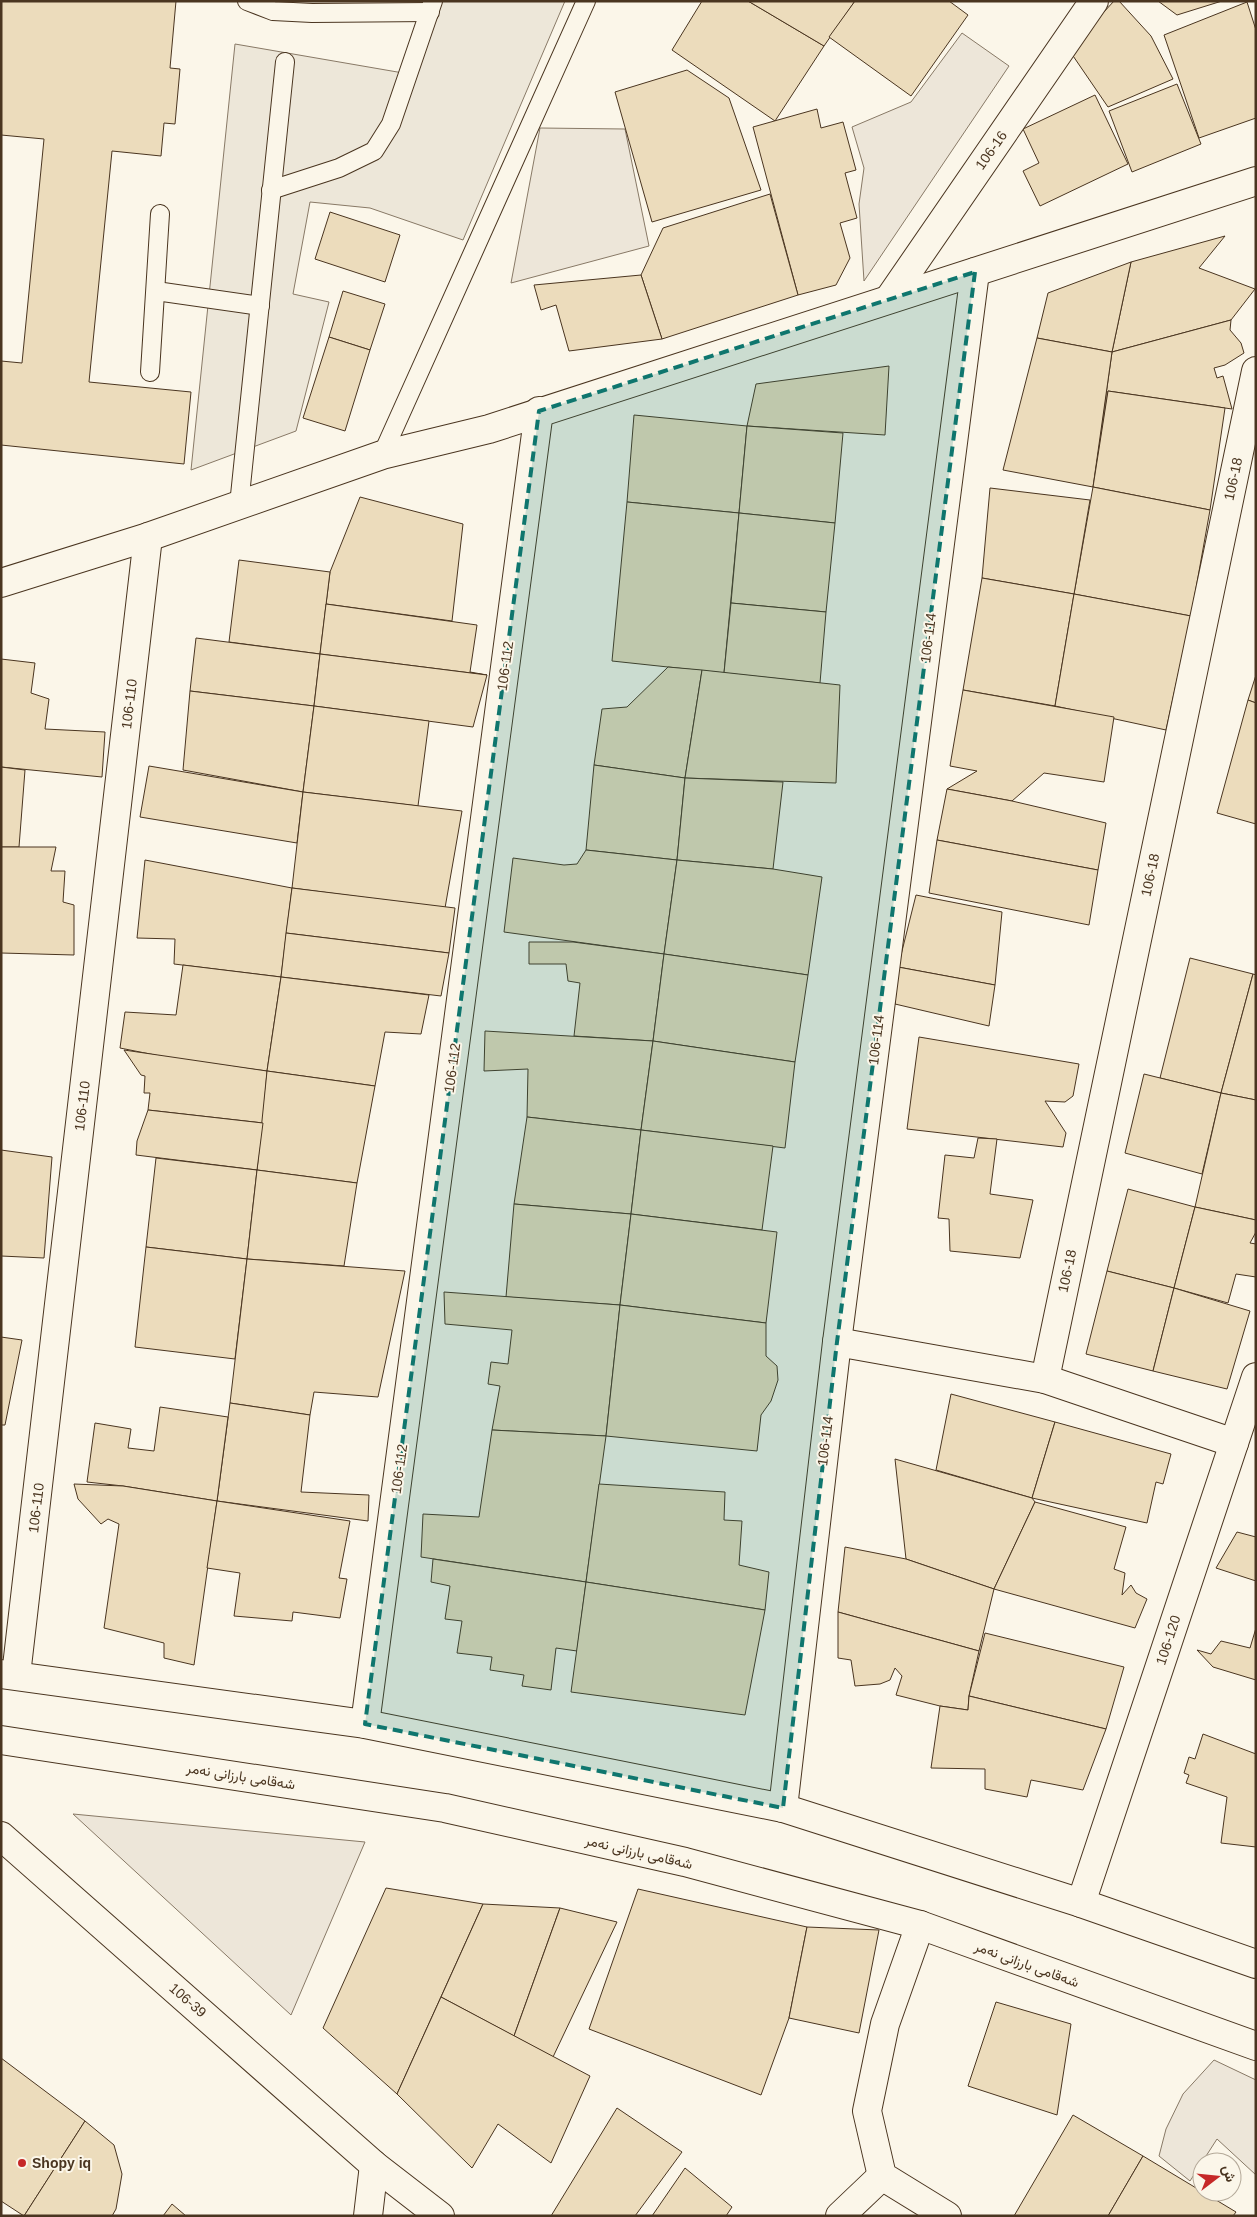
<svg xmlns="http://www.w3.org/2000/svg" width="1257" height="2217" font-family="Arial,Vazirmatn,sans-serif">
  <rect width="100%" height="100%" fill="#fbf6e9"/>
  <g fill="#ede6d9" stroke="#887966">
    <polygon points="962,33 1009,66 864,281 859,204 864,168 852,127 911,102"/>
    <polygon points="540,128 625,129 649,246 511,283"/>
    <polygon points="73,1814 365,1842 291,2015"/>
    <polygon points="1214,2060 1256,2080 1256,2175 1217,2139 1190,2181 1159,2156 1166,2129 1183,2094"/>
  </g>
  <polygon fill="#ede7d9" stroke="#887966" points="438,1 565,1 463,240 370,208 310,202 293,294 329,302 296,431 191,470 235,44 409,74"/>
  <g fill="#ecdcbc" stroke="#4a3520">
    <polygon points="1,1 176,1 170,68 180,69 175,124 164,123 161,156 112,151 89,382 191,392 184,464 1,445 1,361 22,363 44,139 1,135"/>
    <polygon points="702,1 748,1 824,46 775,121 672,50"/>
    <polygon points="748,1 855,1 824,46"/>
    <polygon points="855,1 949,1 968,15 911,96 829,37"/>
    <polygon points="1114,1 1119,1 1151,36 1173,79 1108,107 1069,50"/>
    <polygon points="1158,1 1222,1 1177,15"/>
    <polygon points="1247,2 1256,30 1256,118 1199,138 1164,35"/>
    <polygon points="687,70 729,98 761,190 652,222 615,92"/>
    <polygon points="1177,84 1201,144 1132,172 1109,111"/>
    <polygon points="1095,95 1128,164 1040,206 1023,171 1039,163 1023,129"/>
    <polygon points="817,109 821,128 843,122 856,170 845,173 857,218 840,223 850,258 836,285 798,295 753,127"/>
    <polygon points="770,194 798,295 662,339 641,275 663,228"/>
    <polygon points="330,212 400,235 385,282 315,259"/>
    <polygon points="1225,236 1199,268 1255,289 1231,320 1112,352 1131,262"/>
    <polygon points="1131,262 1112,352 1037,338 1048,293"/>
    <polygon points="641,275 662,339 569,351 556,305 541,310 534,285"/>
    <polygon points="343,291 385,304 370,350 329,337"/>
    <polygon points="1231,320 1230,330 1241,343 1244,353 1225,365 1214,368 1217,378 1223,376 1232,409 1108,391 1093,487 1112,352"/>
    <polygon points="329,337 370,350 345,431 303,418"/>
    <polygon points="1037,338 1112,352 1093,487 1003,470"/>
    <polygon points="889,366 885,435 747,426 756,384"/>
    <polygon points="1108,391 1225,408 1210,510 1093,487"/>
    <polygon points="634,415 747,426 739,513 627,502"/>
    <polygon points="747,426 843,433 835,523 739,513"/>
    <polygon points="1093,487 1210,510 1191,616 1074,594"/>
    <polygon points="990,488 1090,500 1074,594 982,578"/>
    <polygon points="360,497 463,524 452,621 326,604 330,572"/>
    <polygon points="627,502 739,513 724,673 612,661"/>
    <polygon points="739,513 835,523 826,612 731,603"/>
    <polygon points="239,560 330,572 320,654 229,642"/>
    <polygon points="982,578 1074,594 1055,706 963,690"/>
    <polygon points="1074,594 1191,616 1166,730 1055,706"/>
    <polygon points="731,603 826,612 820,683 724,673"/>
    <polygon points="326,604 477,625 470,672 487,675 320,654"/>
    <polygon points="196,638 320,654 314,706 190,691"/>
    <polygon points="320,654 487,675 473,727 314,706"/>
    <polygon points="1,659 35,663 31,693 49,699 45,729 105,732 102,777 1,767"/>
    <polygon points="668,667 702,670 685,778 594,765 602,709 627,707"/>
    <polygon points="702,670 840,685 836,783 685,778"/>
    <polygon points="1256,675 1256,703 1248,700"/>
    <polygon points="963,690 1114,717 1104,782 1044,773 1012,801 947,789 977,771 950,766"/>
    <polygon points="190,691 314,706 303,792 183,770"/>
    <polygon points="1248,700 1256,703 1256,824 1217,813"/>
    <polygon points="314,706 429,721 418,806 303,792"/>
    <polygon points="594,765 685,778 677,860 586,850"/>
    <polygon points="149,766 303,792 297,843 140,817"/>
    <polygon points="1,767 25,770 19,847 1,847"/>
    <polygon points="685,778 783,782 773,869 677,860"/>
    <polygon points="947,789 1012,801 1106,823 1098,870 937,840"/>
    <polygon points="303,792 462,811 445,908 292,888"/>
    <polygon points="937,840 1098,870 1089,925 929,893"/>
    <polygon points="1,847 56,847 51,871 65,871 63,902 74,905 74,955 1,953"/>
    <polygon points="586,850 677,860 664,954 504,932 513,858 564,865 577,864"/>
    <polygon points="145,860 292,888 281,977 174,964 175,939 137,938"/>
    <polygon points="677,860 773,869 822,877 808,975 664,954"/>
    <polygon points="292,888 455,908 449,953 286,933"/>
    <polygon points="916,895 1002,912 995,985 898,967"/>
    <polygon points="286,933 449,953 441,996 281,977"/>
    <polygon points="529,942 573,942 664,954 653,1041 574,1036 580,983 568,981 566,964 529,964"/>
    <polygon points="664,954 808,975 795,1062 653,1041"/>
    <polygon points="1190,958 1253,974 1221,1093 1160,1078"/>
    <polygon points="183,965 281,977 267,1071 180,1060 120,1048 125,1012 176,1015"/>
    <polygon points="898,967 995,985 989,1026 895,1004"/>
    <polygon points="1253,974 1256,975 1256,1100 1221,1093"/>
    <polygon points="281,977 429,995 421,1034 385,1032 375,1086 267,1071"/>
    <polygon points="485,1031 653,1041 641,1130 527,1117 528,1069 484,1071"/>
    <polygon points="919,1037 1079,1064 1073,1096 1065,1102 1045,1101 1066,1133 1063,1147 907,1129"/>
    <polygon points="653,1041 795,1062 785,1148 641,1130"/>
    <polygon points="124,1050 267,1071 263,1123 148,1110 150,1093 144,1093 145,1076 141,1075"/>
    <polygon points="267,1071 375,1086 357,1183 257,1170"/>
    <polygon points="1144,1074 1221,1093 1202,1174 1125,1153"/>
    <polygon points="1221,1093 1256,1100 1256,1220 1195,1207"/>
    <polygon points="148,1110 263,1123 257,1170 136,1155 137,1141"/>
    <polygon points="527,1117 641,1130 631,1214 514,1204"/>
    <polygon points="641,1130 773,1146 762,1230 631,1214"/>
    <polygon points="978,1138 997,1139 990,1194 1033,1200 1020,1258 950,1251 949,1219 938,1218 945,1155 974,1158"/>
    <polygon points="1,1150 52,1157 44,1258 1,1256"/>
    <polygon points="156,1158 257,1170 247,1259 146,1247"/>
    <polygon points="257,1170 357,1183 344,1266 247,1259"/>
    <polygon points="1128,1189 1195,1207 1174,1288 1107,1271"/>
    <polygon points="514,1204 631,1214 620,1305 506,1297"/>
    <polygon points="1195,1207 1256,1220 1256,1232 1250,1243 1256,1244 1256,1277 1236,1274 1228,1303 1174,1288"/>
    <polygon points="631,1214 777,1232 766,1323 620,1305"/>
    <polygon points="146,1247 247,1259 235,1359 135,1347"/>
    <polygon points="247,1259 405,1271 378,1397 314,1392 310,1415 230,1403"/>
    <polygon points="1107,1271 1174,1288 1153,1371 1086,1354"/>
    <polygon points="1174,1288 1250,1311 1227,1389 1153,1371"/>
    <polygon points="444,1292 620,1305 606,1436 492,1430 500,1386 488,1384 491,1362 508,1364 512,1330 445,1324"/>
    <polygon points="620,1305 766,1323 766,1356 777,1366 778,1380 771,1401 761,1415 757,1451 606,1436"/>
    <polygon points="1,1337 22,1340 5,1425 1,1425"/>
    <polygon points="951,1394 1055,1422 1032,1498 936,1470"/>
    <polygon points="230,1403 310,1415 301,1492 369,1495 368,1521 217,1501"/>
    <polygon points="160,1407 228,1417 217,1501 123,1486 87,1482 95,1423 131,1429 128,1448 154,1451"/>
    <polygon points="1055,1422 1171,1454 1163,1484 1156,1482 1147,1523 1032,1498"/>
    <polygon points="492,1430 606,1436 586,1582 421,1557 423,1514 479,1517"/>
    <polygon points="895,1459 1032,1498 1035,1502 994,1589 906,1559"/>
    <polygon points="74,1484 123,1486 217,1501 194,1665 164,1658 164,1643 104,1628 119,1524 108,1519 101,1524 78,1499"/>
    <polygon points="599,1484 725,1492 724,1520 742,1521 739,1565 769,1572 765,1610 586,1582"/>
    <polygon points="217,1501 350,1521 339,1578 347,1579 340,1618 293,1612 292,1621 234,1616 240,1573 207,1568"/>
    <polygon points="1035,1502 1126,1527 1114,1569 1125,1573 1122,1595 1131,1585 1136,1593 1147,1599 1135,1628 994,1589"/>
    <polygon points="1237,1532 1256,1537 1256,1581 1216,1568"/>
    <polygon points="845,1547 906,1559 994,1589 979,1651 838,1612"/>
    <polygon points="433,1559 586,1582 577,1651 556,1648 551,1690 522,1686 524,1675 490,1670 492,1657 457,1653 462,1621 445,1619 450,1586 431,1582"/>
    <polygon points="586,1582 765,1610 745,1715 571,1692"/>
    <polygon points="838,1612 979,1651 969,1696 968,1710 940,1706 896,1695 902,1676 895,1668 890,1680 880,1684 855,1686 851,1660 838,1658"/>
    <polygon points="1256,1628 1256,1680 1213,1667 1197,1650 1211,1654 1221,1641 1250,1648"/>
    <polygon points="985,1633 1124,1667 1106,1729 969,1696"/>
    <polygon points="969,1696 1106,1729 1083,1790 1031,1780 1027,1797 985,1789 985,1769 931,1768 940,1706 968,1710"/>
    <polygon points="1203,1734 1256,1754 1256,1847 1221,1843 1227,1797 1186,1783 1189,1775 1184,1773 1189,1757 1195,1759"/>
    <polygon points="386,1888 483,1904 397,2094 323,2028"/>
    <polygon points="638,1889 807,1927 789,2018 761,2095 589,2029"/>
    <polygon points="483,1904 560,1908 514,2036 441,1997"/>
    <polygon points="560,1908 617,1922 553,2057 514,2036"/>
    <polygon points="807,1927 879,1930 859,2033 789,2018"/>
    <polygon points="441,1997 590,2076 551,2163 498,2124 472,2168 397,2094"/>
    <polygon points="996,2002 1071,2024 1057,2115 968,2086"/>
    <polygon points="1,2058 85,2121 24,2216 1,2201"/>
    <polygon points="617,2108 682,2152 635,2216 551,2216"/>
    <polygon points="1073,2115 1143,2156 1108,2216 1014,2216"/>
    <polygon points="85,2121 114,2145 122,2174 116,2209 112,2216 24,2216"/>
    <polygon points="1143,2156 1236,2212 1233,2216 1108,2216"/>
    <polygon points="685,2168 732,2207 726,2216 652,2216"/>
    <polygon points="172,2204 186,2216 163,2216"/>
  </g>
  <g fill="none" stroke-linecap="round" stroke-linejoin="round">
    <g stroke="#4a3520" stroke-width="20">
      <g id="service">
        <polyline points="247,1 273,11 312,13 430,12"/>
        <polyline points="271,190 339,168 374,151 391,124 433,1"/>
        <polyline points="156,291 260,306"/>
        <polyline points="150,372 160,214"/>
        <polyline points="382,455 586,1"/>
        <polyline points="239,505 285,62"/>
      </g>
    </g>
    <g stroke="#4a3520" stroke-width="30">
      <g id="minor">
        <polyline points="889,299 1094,1"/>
        <polyline points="1,583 148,537 382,455 489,429 1256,181"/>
        <polyline points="837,1342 1045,1379 1234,1443"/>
        <polyline points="1045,1379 1256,371"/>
        <polyline points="16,1675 148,537"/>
        <polyline points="365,1724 539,411"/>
        <polyline points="783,1808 837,1342 975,272"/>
        <polyline points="1,1836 374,2165 440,2216"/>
        <polyline points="1081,1903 1256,1377"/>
        <polyline points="920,1925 885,2024 867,2111 882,2176 947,2216"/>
        <polyline points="368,2216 374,2165"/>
        <polyline points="840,2216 882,2176"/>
      </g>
    </g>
    <g stroke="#4a3520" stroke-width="30">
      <g id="primary">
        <polyline points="1,1674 365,1724 783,1808 1081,1903 1256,1964"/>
        <polyline points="1,1740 445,1808 685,1862 920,1925 1256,2046"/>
      </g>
    </g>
    <use href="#service" stroke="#fbf6e9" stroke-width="18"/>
    <use href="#minor" stroke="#fbf6e9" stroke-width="28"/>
    <use href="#primary" stroke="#fbf6e9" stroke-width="28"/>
  </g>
  <path fill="#0f766e" fill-opacity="0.2" stroke="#0f766e" stroke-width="4" stroke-dasharray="10 6" stroke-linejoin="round" d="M975,272L837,1342L783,1808L365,1724L539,411Z"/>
  <circle fill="#c62828" stroke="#fbf6e9" stroke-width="2" cx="22" cy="2163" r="5"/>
  <g text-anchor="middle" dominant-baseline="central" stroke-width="4" stroke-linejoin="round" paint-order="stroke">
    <g font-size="14" fill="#4a3520" stroke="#fbf6e9">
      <text transform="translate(991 150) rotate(-55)">106-16</text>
      <text transform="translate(1233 479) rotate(-78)">106-18</text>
      <text transform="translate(928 638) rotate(-83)">106-114</text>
      <text transform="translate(505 666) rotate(-82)">106-112</text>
      <text transform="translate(129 704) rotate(-83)">106-110</text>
      <text transform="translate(1150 875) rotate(-78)">106-18</text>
      <text transform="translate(876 1040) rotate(-83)">106-114</text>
      <text transform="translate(452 1068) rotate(-82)">106-112</text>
      <text transform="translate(82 1106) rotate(-83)">106-110</text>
      <text transform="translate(1067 1271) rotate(-78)">106-18</text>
      <text transform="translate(825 1441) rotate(-83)">106-114</text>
      <text transform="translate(399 1469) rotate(-82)">106-112</text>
      <text transform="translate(36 1508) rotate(-83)">106-110</text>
      <text transform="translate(1168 1640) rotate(-72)">106-120</text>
      <text transform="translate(241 1776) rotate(9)">شەقامی بارزانی نەمر</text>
      <text transform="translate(639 1852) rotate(13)">شەقامی بارزانی نەمر</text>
      <text transform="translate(1027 1964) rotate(20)">شەقامی بارزانی نەمر</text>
      <text transform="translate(188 2000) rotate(41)">106-39</text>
    </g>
    <g font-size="14" font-weight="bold" fill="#4a3520" stroke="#fbf6e9" text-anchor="start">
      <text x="32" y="2163">Shopy iq</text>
    </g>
  </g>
  <rect width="1257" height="2217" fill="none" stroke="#4a3520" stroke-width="5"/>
  <g transform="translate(1217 2177) rotate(74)"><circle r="24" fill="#fbf6e9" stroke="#b4a999"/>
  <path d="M0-4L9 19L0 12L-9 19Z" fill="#c62828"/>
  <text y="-8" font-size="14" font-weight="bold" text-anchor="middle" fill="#4a3520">ش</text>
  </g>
</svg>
